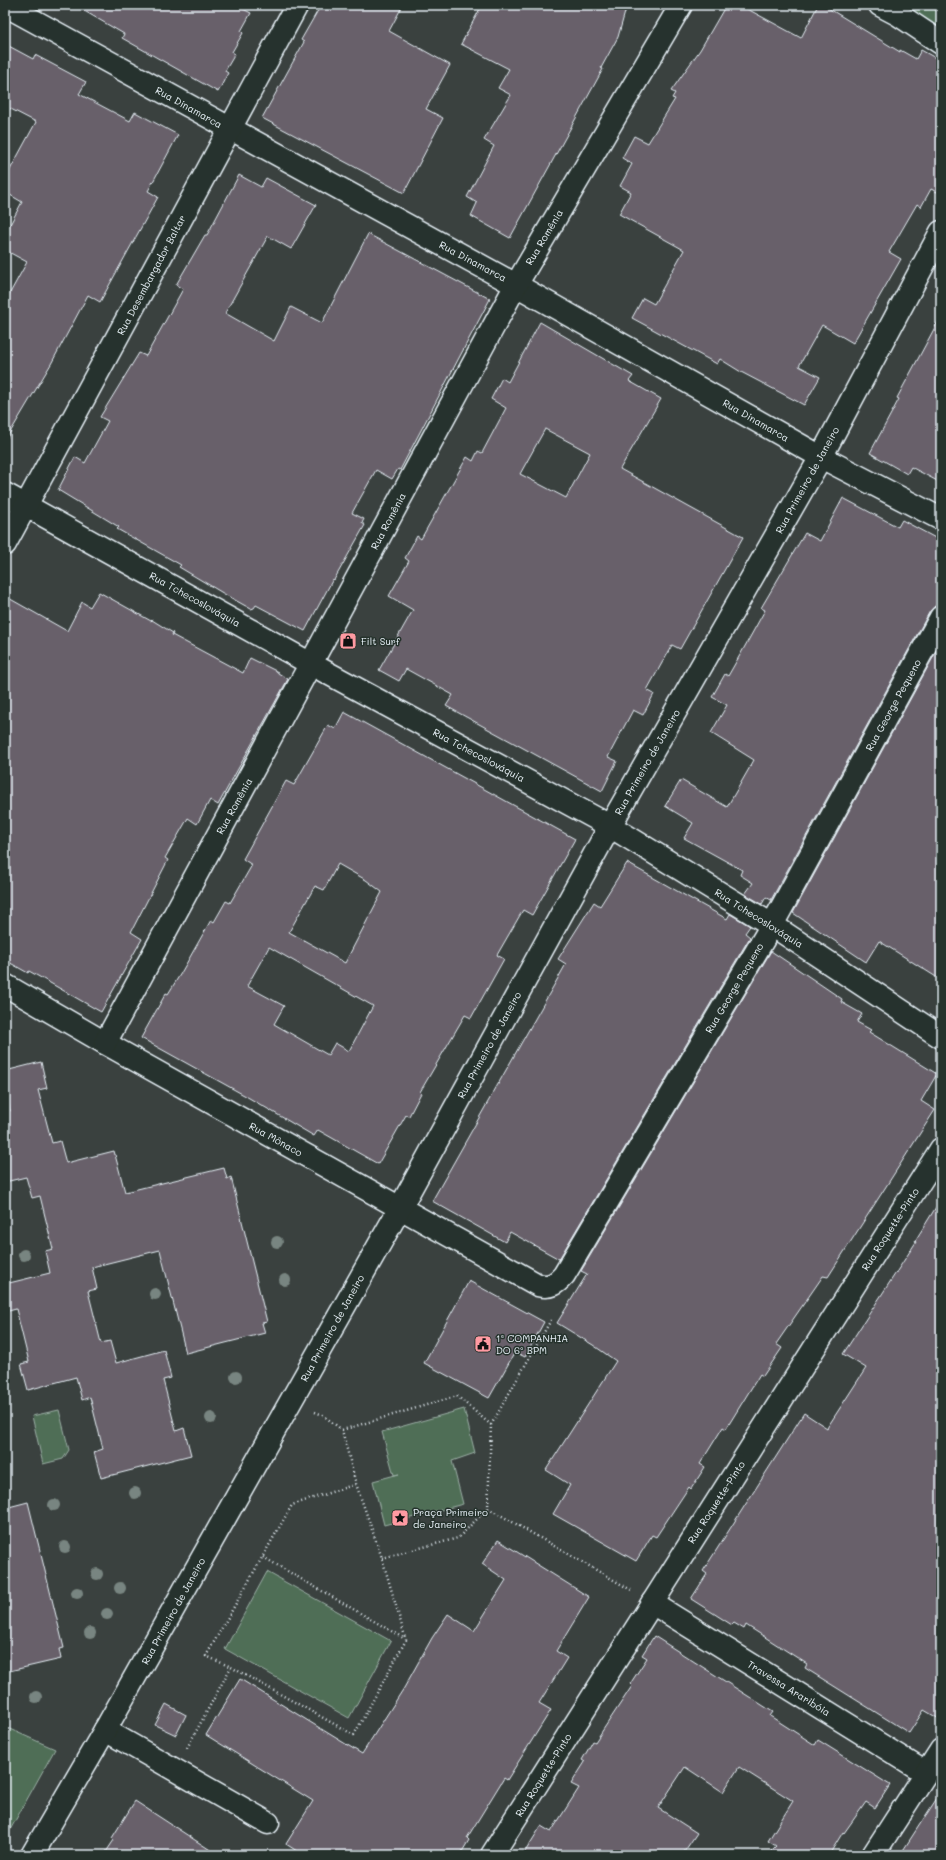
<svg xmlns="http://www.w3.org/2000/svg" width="946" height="1860" font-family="Mali,sans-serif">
  <rect width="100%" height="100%" fill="#3a413f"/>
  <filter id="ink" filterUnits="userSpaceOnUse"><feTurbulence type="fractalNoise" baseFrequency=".025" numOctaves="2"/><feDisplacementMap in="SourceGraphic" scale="8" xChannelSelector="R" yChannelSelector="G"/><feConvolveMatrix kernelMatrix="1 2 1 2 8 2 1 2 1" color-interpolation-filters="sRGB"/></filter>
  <g filter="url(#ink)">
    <g fill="#506e56" stroke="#9cb0a7">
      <polygon points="902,5 938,5 941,8 941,28"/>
      <polygon points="464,1409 475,1453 452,1461 463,1504 384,1525 373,1481 399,1474 394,1475 382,1432"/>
      <polygon points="59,1410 69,1450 63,1459 43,1464 32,1416"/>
      <polygon points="267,1572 391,1641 349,1718 225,1649"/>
      <polygon points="5,1727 55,1749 5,1839"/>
    </g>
    <g fill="#68616a" stroke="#e8f1f8" fill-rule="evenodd">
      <polygon points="74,5 235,5 251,13 241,31 243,33 232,52 235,54 225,71 228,73 218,92 122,38 124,34"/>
      <polygon points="321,5 403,5 389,31 450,65 426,109 443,118 404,193 262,118 304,42 301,40"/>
      <polygon points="482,5 627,5 618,37 601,68 603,69 510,238 471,216 477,203 467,197 494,146 484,140 511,95 498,88 509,69 461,44"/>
      <polygon points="726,5 740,5 801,38 818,5 823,5 900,52 900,50 916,59 921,50 941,61 941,194 931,189 921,207 917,204 889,252 901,259 853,343 822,325 799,366 820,377 804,405 741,372 720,359 717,364 632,318 643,298 654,304 684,250 619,214 631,192 620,186 632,164 622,158 634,136 648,143 675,99 672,98 675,93 671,91 700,50"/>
      <polygon points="5,44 33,59 35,55 86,82 79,94 130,121 135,112 178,135 148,191 158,197 100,302 88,295 51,364 5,441 5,302 27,262 5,250 5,234 22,202 5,192 5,179 36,122 5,106"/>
      <polygon points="239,175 261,187 266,178 316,205 291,249 268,236 225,313 274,341 291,307 322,323 368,234 490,299 400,470 398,469 392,479 376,470 352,513 364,519 362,523 365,525 334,580 333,579 305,631 256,605 254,608 251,609 226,595 179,567 181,565 117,529 119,527 58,490 75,457 85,463 108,421 100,417 139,353 146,356 183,289 176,285 205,235 207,235"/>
      <polygon points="941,316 941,483 911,467 907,474 870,453 899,399 897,398"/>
      <path d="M540,322L633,376L629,381L661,399L620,469L743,537L680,649L672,645L647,690L654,694L643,715L633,710L608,757L617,761L602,791L446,706L453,695L406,669L399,681L379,670L413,610L389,596L409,561L405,558L417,536L421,539L467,457L473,461L478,451L482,453L506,408L491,399L502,378L508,382ZM545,429L590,453L566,498L520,474Z"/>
      <polygon points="843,498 898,527 902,520 941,541 941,605 935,606 930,611 771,900 766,897 762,904 745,894 753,883 740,875 742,870 684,838 693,823 665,806 681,780 727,807 754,760 711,733 727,705 712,697 725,674 728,676 744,648 765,610 761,608 805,533 820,541"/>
      <polygon points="99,592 151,621 152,620 173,633 172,635 243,673 250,658 278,672 278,673 288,679 218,805 210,800 197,824 188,818 165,858 168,860 131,932 142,939 101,1012 29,971 28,973 5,960 5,596 67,631 82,602 90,607"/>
      <polygon points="941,643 941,826 938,830 941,832 941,980 879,941 866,962 793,913"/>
      <path d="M344,712L575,839L532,915L523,910L497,955L504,959L471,1018L465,1015L420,1092L421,1093L409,1116L406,1115L378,1164L318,1130L314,1136L244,1095L141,1038L166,993L168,994L181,973L211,920L214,922L226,901L230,903L252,865L243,859L286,781L294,785L328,725L335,729ZM338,864L366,880L382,892L345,963L289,932L315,886L324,890ZM269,947L373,1006L349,1051L335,1043L328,1055L274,1024L284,1006L247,986Z"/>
      <polygon points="627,863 727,919 730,914 750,926 745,933 750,937 559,1259 510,1232 505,1242 432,1201 566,964 558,959 594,902 600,906"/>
      <polygon points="771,951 842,999 841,1002 862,1014 857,1022 871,1030 869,1032 937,1074 921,1101 935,1110 828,1277 823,1276 776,1344 782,1348 763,1376 760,1374 726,1429 723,1427 700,1464 705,1467 691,1489 689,1487 656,1537 652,1535 636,1561 553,1514 570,1485 546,1470 616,1361 593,1345 557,1323 587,1274 581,1271"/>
      <polygon points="41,1062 47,1088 38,1090 52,1143 60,1141 66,1163 114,1151 125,1192 224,1168 227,1179 231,1177 267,1322 262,1323 265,1333 186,1353 160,1250 92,1267 97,1289 88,1291 101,1343 110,1341 116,1363 164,1350 171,1378 163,1380 176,1431 184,1428 191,1455 101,1478 94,1452 103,1449 90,1397 82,1400 76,1377 28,1390 21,1364 29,1362 16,1309 5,1312 5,1284 50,1273 45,1251 53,1249 40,1196 32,1198 26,1177 5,1182 5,1112 10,1111 5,1088 5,1071"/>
      <polygon points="941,1199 941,1720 924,1710 909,1733 805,1668 807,1664 746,1625 744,1629 734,1623 732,1625 691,1599 707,1574 703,1571 804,1413 827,1428 866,1368 843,1354 916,1242 915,1241"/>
      <polygon points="469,1281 544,1322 525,1357 515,1352 489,1398 424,1363"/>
      <polygon points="28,1502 64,1648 59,1649 61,1659 5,1672 5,1508"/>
      <polygon points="498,1540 589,1597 556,1651 567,1658 539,1703 551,1710 507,1780 504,1778 467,1838 469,1840 460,1855 303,1855 286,1844 313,1801 206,1735 240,1679 362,1754 404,1688 432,1638 448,1614 474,1631 506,1580 482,1564"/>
      <polygon points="654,1636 773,1712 770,1716 815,1745 818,1740 890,1785 875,1808 866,1802 844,1833 843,1832 829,1855 767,1855 776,1846 768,1841 793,1801 739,1767 723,1792 685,1767 658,1808 697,1833 682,1855 523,1855 541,1826 551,1832 579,1788 571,1784 585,1762 582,1760 593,1741 595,1742 632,1686 630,1684 647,1658 642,1655"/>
      <polygon points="166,1704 186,1715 176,1735 155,1725"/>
      <polygon points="941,1792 941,1855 900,1855"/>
      <polygon points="135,1801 181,1831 218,1855 104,1855 114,1840 112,1838"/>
    </g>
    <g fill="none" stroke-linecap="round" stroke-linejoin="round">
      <g stroke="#e8f1f8" stroke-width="25">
        <g id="minor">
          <polyline points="5,5 516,285 821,457 941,519"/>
          <polyline points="880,5 899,15 941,43"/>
          <polyline points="5,494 311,664 610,826 772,925 941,1037"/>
          <polyline points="5,544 297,5"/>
          <path d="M5,985L105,1043L538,1285C550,1288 556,1284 564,1275L772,925L941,617"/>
          <polyline points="105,1043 516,285 681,5"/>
          <polyline points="652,1603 926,1773"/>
          <polyline points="105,1730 268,1823"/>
          <polyline points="32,1855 105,1730 400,1208 610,826 821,457 941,232"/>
          <polyline points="492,1855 941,1149"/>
          <polyline points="873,1855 941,1750"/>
        </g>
      </g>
      <g stroke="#e8f1f8" stroke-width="2.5" stroke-dasharray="1 3" stroke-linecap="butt">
        <polyline points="315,1412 323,1415 342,1430 356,1484 382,1558 406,1640 354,1735 231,1667 206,1656 292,1505 356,1484"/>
        <polyline points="342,1430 457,1396 491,1425"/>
        <polyline points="488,1508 631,1590"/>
        <polyline points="263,1557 405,1639"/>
        <polyline points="382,1558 458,1538 488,1508 491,1425 551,1320"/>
        <polyline points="187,1748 231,1667"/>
      </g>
      <use href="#minor" stroke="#26332d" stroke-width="22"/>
    </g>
    <g fill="#788581">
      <circle cx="277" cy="1242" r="6"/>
      <circle cx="24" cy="1255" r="6"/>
      <circle cx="285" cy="1280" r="6"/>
      <circle cx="155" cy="1294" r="6"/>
      <circle cx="236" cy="1377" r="6"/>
      <circle cx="211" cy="1418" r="6"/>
      <circle cx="135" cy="1493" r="6"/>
      <circle cx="54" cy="1505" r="6"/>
      <circle cx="65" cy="1547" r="6"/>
      <circle cx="97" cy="1574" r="6"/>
      <circle cx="120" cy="1588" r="6"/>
      <circle cx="77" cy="1593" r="6"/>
      <circle cx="107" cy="1614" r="6"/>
      <circle cx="90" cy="1633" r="6"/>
      <circle cx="36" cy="1697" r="6"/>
    </g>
  </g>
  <defs>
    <g id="shop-square" transform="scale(0.9)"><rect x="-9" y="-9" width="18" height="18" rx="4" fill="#ff9aa2" stroke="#26332d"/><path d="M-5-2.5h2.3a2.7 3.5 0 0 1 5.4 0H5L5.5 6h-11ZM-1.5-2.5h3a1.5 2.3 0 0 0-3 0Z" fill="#111"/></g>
    <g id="civic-square" transform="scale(0.9)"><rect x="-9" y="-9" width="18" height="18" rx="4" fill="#ff9aa2" stroke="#26332d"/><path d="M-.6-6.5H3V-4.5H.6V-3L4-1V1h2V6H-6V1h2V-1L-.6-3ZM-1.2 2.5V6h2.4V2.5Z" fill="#111"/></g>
    <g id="sight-square" transform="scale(0.9)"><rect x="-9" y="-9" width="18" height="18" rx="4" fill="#ff9aa2" stroke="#26332d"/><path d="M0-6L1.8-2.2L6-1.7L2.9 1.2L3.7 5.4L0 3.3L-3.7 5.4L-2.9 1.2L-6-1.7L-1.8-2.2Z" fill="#111"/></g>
  </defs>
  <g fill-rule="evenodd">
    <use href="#shop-square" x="348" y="641"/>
    <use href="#civic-square" x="483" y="1344"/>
    <use href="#sight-square" x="400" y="1518"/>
  </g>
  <g text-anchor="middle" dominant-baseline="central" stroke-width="3" stroke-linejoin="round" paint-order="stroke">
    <g font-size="10" fill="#e8f1f8" stroke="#26332d">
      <text transform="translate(189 107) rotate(29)">Rua Dinamarca</text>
      <text transform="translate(544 237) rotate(-59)">Rua Romênia</text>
      <text transform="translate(473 261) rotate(28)">Rua Dinamarca</text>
      <text transform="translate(151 275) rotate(-62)">Rua Desembargador Baltar</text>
      <text transform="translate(756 420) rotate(30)">Rua Dinamarca</text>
      <text transform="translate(807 480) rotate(-61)">Rua Primeiro de Janeiro</text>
      <text transform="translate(388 521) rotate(-62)">Rua Romênia</text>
      <text transform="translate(195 599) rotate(29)">Rua Tchecoslováquia</text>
      <text transform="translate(893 705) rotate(-61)">Rua George Pequeno</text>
      <text transform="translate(479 755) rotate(28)">Rua Tchecoslováquia</text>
      <text transform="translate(647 762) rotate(-60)">Rua Primeiro de Janeiro</text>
      <text transform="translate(234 806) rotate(-61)">Rua Romênia</text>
      <text transform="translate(759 918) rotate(32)">Rua Tchecoslováquia</text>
      <text transform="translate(734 988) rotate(-59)">Rua George Pequeno</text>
      <text transform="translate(489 1045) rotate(-61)">Rua Primeiro de Janeiro</text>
      <text transform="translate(276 1139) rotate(29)">Rua Mônaco</text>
      <text transform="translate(890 1229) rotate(-57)">Rua Roquette-Pinto</text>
      <text transform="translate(332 1328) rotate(-61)">Rua Primeiro de Janeiro</text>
      <text transform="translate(716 1502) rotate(-57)">Rua Roquette-Pinto</text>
      <text transform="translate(173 1611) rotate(-61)">Rua Primeiro de Janeiro</text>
      <text transform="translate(789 1688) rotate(32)">Travessa Araribóia</text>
      <text transform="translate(543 1775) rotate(-58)">Rua Roquette-Pinto</text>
    </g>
    <g font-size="10" fill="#e8f1f8" stroke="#26332d" text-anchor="start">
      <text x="361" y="641">Filt Surf</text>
      <text x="496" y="1338">1ª COMPANHIA<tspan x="496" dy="12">DO 6º BPM</tspan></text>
      <text x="413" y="1512">Praça Primeiro<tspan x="413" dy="12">de Janeiro</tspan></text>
    </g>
  </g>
  <rect width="946" height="1860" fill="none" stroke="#26332d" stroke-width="20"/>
  <rect x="10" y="10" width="926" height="1840" fill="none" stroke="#e8f1f8" stroke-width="1.5" filter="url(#ink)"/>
</svg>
